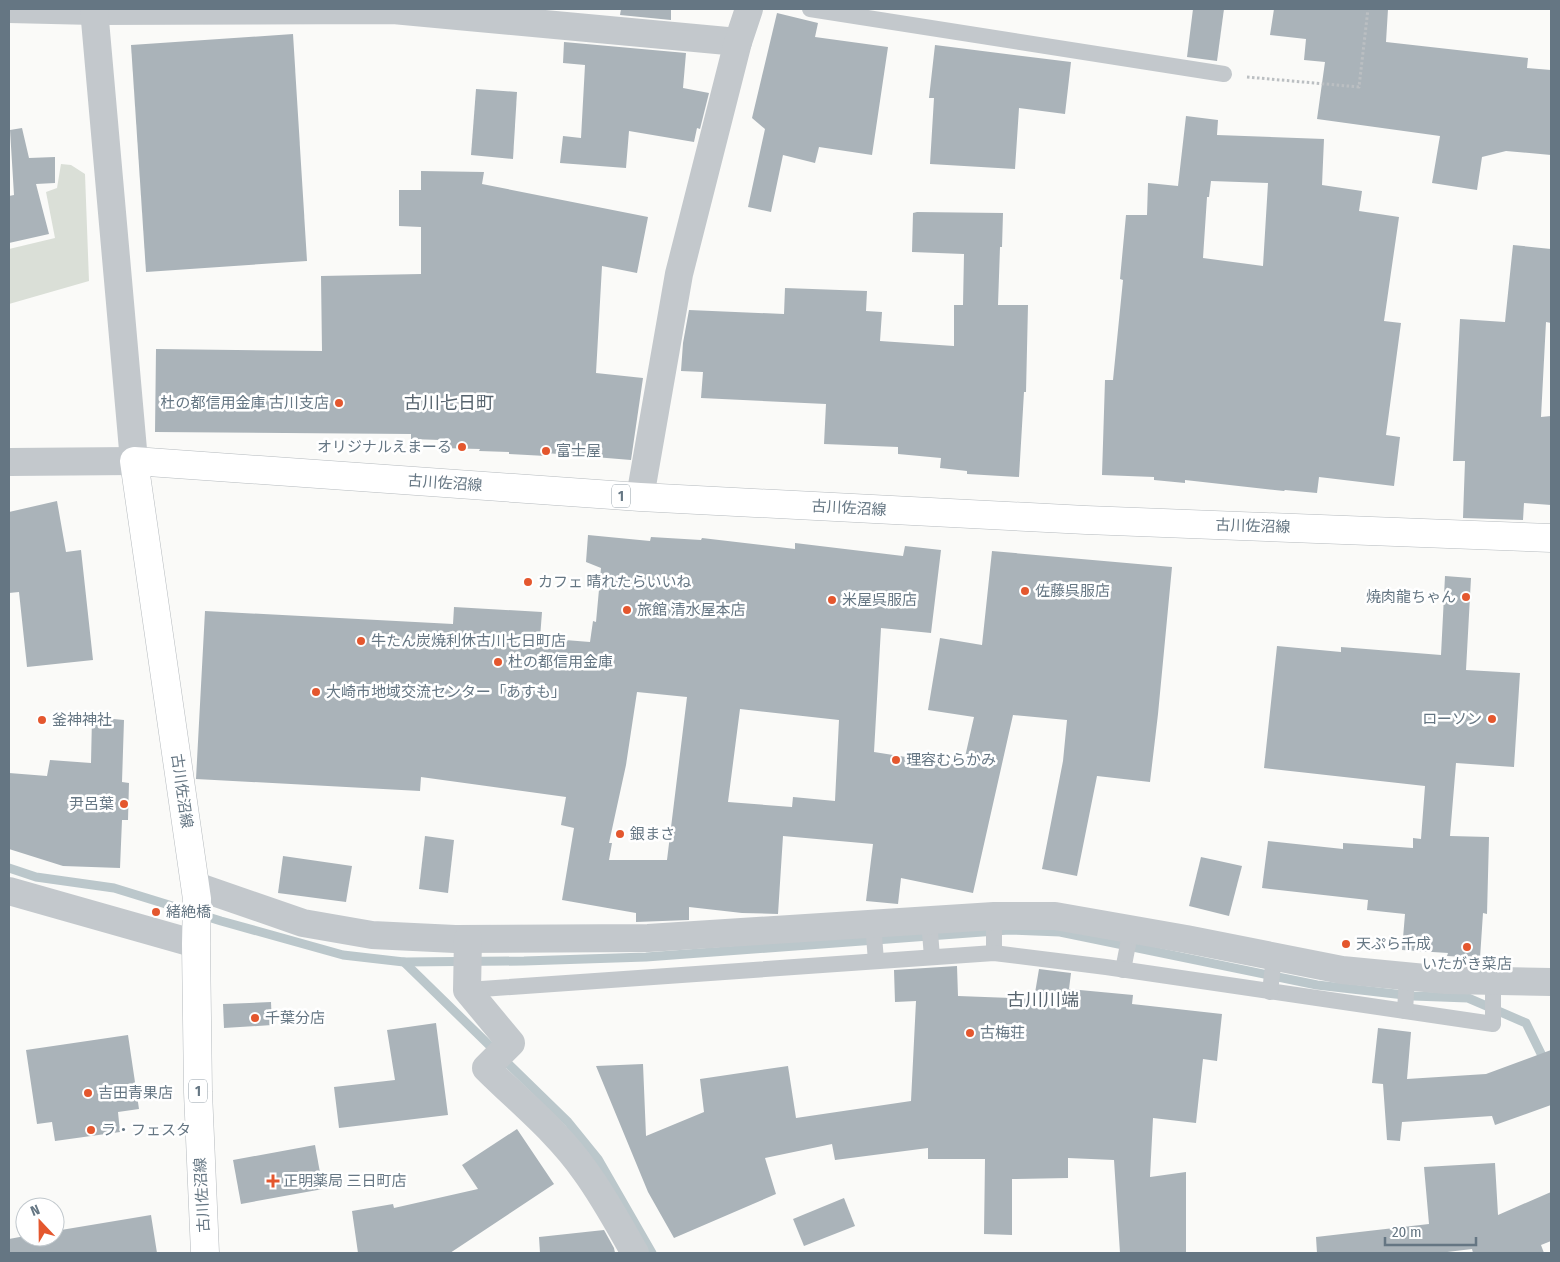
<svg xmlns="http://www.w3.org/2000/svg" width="1560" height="1262" font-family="'Fira Sans Condensed','Noto Sans JP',sans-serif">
  <rect width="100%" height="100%" fill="#fafaf8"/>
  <polygon fill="#dadfd7" points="61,164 71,165 85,174 89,281 9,304 9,249 55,238 46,192 57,188"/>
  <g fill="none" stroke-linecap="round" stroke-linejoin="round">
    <g stroke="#bbc7cb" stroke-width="9">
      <polyline points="9,868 36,877 114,888 221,921 343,955 404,962 524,961 646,957 1009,930 1060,932 1317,985 1413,996 1468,998 1526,1023 1551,1074"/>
      <polyline points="404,962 568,1122 598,1159 652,1253"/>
    </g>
  </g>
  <g fill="#aab3b9" fill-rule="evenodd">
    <polygon points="621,9 671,9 671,20 620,15"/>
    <polygon points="1193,9 1224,9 1217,61 1187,57"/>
    <polygon points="1274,9 1388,9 1386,42 1528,58 1527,68 1551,70 1551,155 1506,151 1482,157 1477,190 1432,183 1440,136 1317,119 1325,62 1304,60 1306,39 1270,35"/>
    <polygon points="777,13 818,23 815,37 888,47 872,155 819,147 815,163 783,155 771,212 748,207 765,129 752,118"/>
    <polygon points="293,34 307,261 146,272 131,45"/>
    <polygon points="564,42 686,53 683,88 709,93 700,129 697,128 694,142 629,131 626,168 560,163 563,136 581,138 585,65 563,63"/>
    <polygon points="935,45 1071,62 1065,114 1019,108 1015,169 930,164 934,98 929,98"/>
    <polygon points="476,89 517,92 513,159 471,155"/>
    <path d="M1186,116L1218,120L1217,135L1324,139L1322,185L1362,191L1359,211L1399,217L1384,321L1401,323L1386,435L1400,437L1394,486L1319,477L1317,493L1285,490L1284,491L1185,480V483L1154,480V477L1102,475L1105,380H1113L1123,280L1120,279L1126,215H1147L1148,183L1178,186ZM1211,181L1268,183L1263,266L1203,258L1207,197H1209Z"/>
    <polygon points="22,128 29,158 55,157 55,183 36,184 49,234 9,243 9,196 14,195 10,130"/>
    <polygon points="421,171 484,172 482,184 648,217 637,273 602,266 596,373 643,378 631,460 546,453 546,456 509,454 509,452 479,451 480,449 440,448 440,440 411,439 411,434 155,432 156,349 322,351 321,276 421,274 421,227 399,226 399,190 421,190"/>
    <polygon points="917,212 1003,213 1002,247 1000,247 998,305 1028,305 1026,392 1024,392 1019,477 967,474 967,471 940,468 941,458 898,454 898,447 824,444 826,404 701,398 703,372 681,371 683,343 689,310 784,314 785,288 867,291 866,311 882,312 880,341 954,346 954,305 963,305 964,254 912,252 913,213"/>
    <polygon points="1513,245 1551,249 1551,323 1546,322 1541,417 1551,416 1551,505 1524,503 1523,520 1463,518 1465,461 1453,461 1460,319 1505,322"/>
    <polygon points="57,501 66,552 81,550 93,660 27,667 19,592 9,593 9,512"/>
    <path d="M588,535L650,541L651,537L701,540L702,538L795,549V543L903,556L905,546L941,550L931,633L881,628L874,752L963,766L974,717L928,710L940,638L982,645L992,551L1172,567L1158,714L1150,782L1097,776L1077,876L1042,869L1063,761L1067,720L1013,715L973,893L901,878L898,904L866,901L873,844L783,836L778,914L742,913L689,907V920L636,922V913L562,900L574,828L561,825L566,797L421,777L420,791L196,779L205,611L453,624L454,607L542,612L540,638L590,642L593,621L596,622L601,568L586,562ZM637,692L687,697L667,860H609L612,843H609L626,765ZM740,709L839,720L835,801L793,797L792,807L728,802Z"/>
    <polygon points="1445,576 1471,578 1466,670 1520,673 1514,767 1456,763 1450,836 1489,837 1487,914 1483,913 1480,958 1447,956 1448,953 1402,950 1405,914 1367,910 1368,900 1262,888 1268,841 1343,849 1343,843 1413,848 1413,838 1421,839 1425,786 1264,768 1277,646 1341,652 1341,647 1441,655"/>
    <polygon points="92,717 124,720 122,782 129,783 128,820 122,820 120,868 63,866 9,849 9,773 47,776 50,760 91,763"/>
    <polygon points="425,836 454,840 448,893 419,889"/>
    <polygon points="283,856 352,866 346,902 278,893"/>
    <polygon points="1201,857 1242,866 1229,916 1189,906"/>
    <polygon points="957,966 958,996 1034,999 1039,969 1071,973 1069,989 1133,995 1132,1004 1222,1014 1217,1061 1203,1059 1196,1123 1153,1118 1150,1177 1186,1172 1186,1253 1120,1253 1114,1160 1068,1158 1068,1178 1012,1179 1012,1235 984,1234 985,1159 928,1159 928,1148 835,1160 832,1144 765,1158 776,1194 674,1238 648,1192 596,1066 643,1064 646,1136 704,1112 700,1079 788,1066 796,1118 911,1101 916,1001 895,1002 894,970"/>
    <polygon points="271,1002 272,1025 224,1028 223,1004"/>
    <polygon points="436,1023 448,1115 339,1128 334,1087 395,1080 387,1030"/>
    <polygon points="1378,1028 1411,1032 1407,1079 1486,1074 1551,1050 1551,1105 1495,1125 1492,1116 1402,1122 1400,1141 1387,1140 1383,1084 1372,1083"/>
    <polygon points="128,1035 139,1109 118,1112 120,1132 55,1141 52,1122 37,1124 26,1050"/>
    <polygon points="517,1129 554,1184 450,1253 358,1253 352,1211 393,1204 394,1208 478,1189 462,1165"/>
    <polygon points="315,1145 323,1189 241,1204 233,1160"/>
    <polygon points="1495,1163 1498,1215 1551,1192 1551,1241 1541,1245 1544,1253 1473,1253 1472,1249 1439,1253 1317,1253 1316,1237 1429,1224 1424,1167"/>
    <polygon points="844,1198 855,1226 804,1246 793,1219"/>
    <polygon points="151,1215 157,1253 9,1253 9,1239 25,1236 55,1237 55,1231"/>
    <polygon points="604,1230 614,1248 615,1253 540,1253 539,1237"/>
  </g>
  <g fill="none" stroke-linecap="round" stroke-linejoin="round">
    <g stroke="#b5babe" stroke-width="29">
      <polyline id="primary" points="205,1253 198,1092 196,944 197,899 134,461 640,497 1086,520 1551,538"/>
    </g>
    <polyline stroke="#bbbfc2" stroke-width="3" stroke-dasharray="2.5 2.5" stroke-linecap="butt" points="1247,77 1359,87 1368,9"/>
    <g stroke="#c3c8cc" stroke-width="16">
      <polyline points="810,9 1224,74"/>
      <polyline points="994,916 994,953"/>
      <polyline points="929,920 932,957"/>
      <polyline points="873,923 876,961"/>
      <polyline points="1123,970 1131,929"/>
      <polyline points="467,990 994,953 1106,967 1493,1024 1493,981"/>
      <polyline points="1270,992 1274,957"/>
      <polyline points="1405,1011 1407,977"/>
    </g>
    <g stroke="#c3c8cc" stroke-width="28">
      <polyline points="9,9 94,11 393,10 738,42"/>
      <polyline points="9,462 134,461"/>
      <polyline points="640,497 679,274 738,42 749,9"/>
      <polyline points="196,886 303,923 372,935 455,939 648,938 994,916 1055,916 1186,939 1342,970 1446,980 1551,982"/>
      <polyline points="9,891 196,944"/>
      <path d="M468,939L467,990L511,1043L486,1068C519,1101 558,1132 585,1171C604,1197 619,1225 635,1253"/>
    </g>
    <polyline stroke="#c3c8cc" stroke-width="28" points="94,9 134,461"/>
    <use href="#primary" stroke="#fff" stroke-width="28"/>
  </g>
  <g fill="#e4572e" stroke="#fff" stroke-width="2">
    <circle cx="339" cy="403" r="5"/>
    <circle cx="462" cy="447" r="5"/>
    <circle cx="546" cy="451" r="5"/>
    <circle cx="528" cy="582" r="5"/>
    <circle cx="1025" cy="591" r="5"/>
    <circle cx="1466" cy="597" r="5"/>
    <circle cx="832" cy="600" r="5"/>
    <circle cx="627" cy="610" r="5"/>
    <circle cx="361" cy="641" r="5"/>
    <circle cx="498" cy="662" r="5"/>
    <circle cx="316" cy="692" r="5"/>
    <circle cx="1492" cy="719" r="5"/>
    <circle cx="42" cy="720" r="5"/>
    <circle cx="896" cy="760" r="5"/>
    <circle cx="124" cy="804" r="5"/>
    <circle cx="620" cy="834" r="5"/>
    <circle cx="156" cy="912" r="5"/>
    <circle cx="1346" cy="944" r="5"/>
    <circle cx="1467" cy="947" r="5"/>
    <circle cx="255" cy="1018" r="5"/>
    <circle cx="970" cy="1033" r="5"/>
    <circle cx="88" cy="1093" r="5"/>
    <circle cx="91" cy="1130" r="5"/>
    <path d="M270.5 1173.5h5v5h5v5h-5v5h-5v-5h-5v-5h5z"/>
  </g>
  <g text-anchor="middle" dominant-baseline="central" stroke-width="5" stroke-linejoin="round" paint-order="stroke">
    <g fill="#fff" stroke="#939fa8" stroke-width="1">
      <rect x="612" y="484.5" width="18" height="23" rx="4"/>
      <rect x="189" y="1079.5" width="18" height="23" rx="4"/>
    </g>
    <g font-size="14" font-weight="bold" fill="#657683">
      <text x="621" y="496">1</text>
      <text x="198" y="1091">1</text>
    </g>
    <g font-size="15" fill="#657683" stroke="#fff" text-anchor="start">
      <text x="329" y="403" text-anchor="end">杜の都信用金庫 古川支店</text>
      <text x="452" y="447" text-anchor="end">オリジナルえまーる</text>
      <text x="556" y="451">富士屋</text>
      <text x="538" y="582">カフェ 晴れたらいいね</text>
      <text x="1035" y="591">佐藤呉服店</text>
      <text x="1456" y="597" text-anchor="end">焼肉龍ちゃん</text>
      <text x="842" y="600">米屋呉服店</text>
      <text x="637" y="610">旅館 清水屋本店</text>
      <text x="371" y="641">牛たん炭焼利休古川七日町店</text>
      <text x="508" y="662">杜の都信用金庫</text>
      <text x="326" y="692">大崎市地域交流センター「あすも」</text>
      <text x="1482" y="719" text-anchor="end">ローソン</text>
      <text x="52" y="720">釜神神社</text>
      <text x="906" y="760">理容むらかみ</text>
      <text x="114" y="804" text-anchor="end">尹呂葉</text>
      <text x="630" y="834">銀まさ</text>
      <text x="166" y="912">緒絶橋</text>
      <text x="1356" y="944">天ぷら千成</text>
      <text x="1467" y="964" text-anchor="middle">いたがき菜店</text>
      <text x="265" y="1018">千葉分店</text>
      <text x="980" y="1033">古梅荘</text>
      <text x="98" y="1093">吉田青果店</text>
      <text x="101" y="1130">ラ・フェスタ</text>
      <text x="283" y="1181">正明薬局 三日町店</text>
    </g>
    <g font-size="15" fill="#657683" stroke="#fff">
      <text transform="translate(445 483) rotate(4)">古川佐沼線</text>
      <text transform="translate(849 508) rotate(3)">古川佐沼線</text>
      <text transform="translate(1253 526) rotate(2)">古川佐沼線</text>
      <text transform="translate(182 791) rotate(82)">古川佐沼線</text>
      <text transform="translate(202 1195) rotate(-93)">古川佐沼線</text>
    </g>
    <g font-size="18" fill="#57646e" stroke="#fff">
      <text x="449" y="403">古川七日町</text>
      <text x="1043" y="1000">古川川端</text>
    </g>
  </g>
  <rect width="1560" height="1262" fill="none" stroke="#657683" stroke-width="20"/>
  <g transform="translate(40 1222) rotate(338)"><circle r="24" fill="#ffffff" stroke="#c1c8cd"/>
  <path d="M0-4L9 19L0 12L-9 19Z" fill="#e4572e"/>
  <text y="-8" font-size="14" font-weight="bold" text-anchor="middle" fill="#657683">N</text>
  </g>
  <path d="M1385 1237v8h91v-8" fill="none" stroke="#657683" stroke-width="2.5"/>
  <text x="1392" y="1237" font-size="15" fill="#657683" stroke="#ffffff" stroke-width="4" paint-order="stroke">20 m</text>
</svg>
